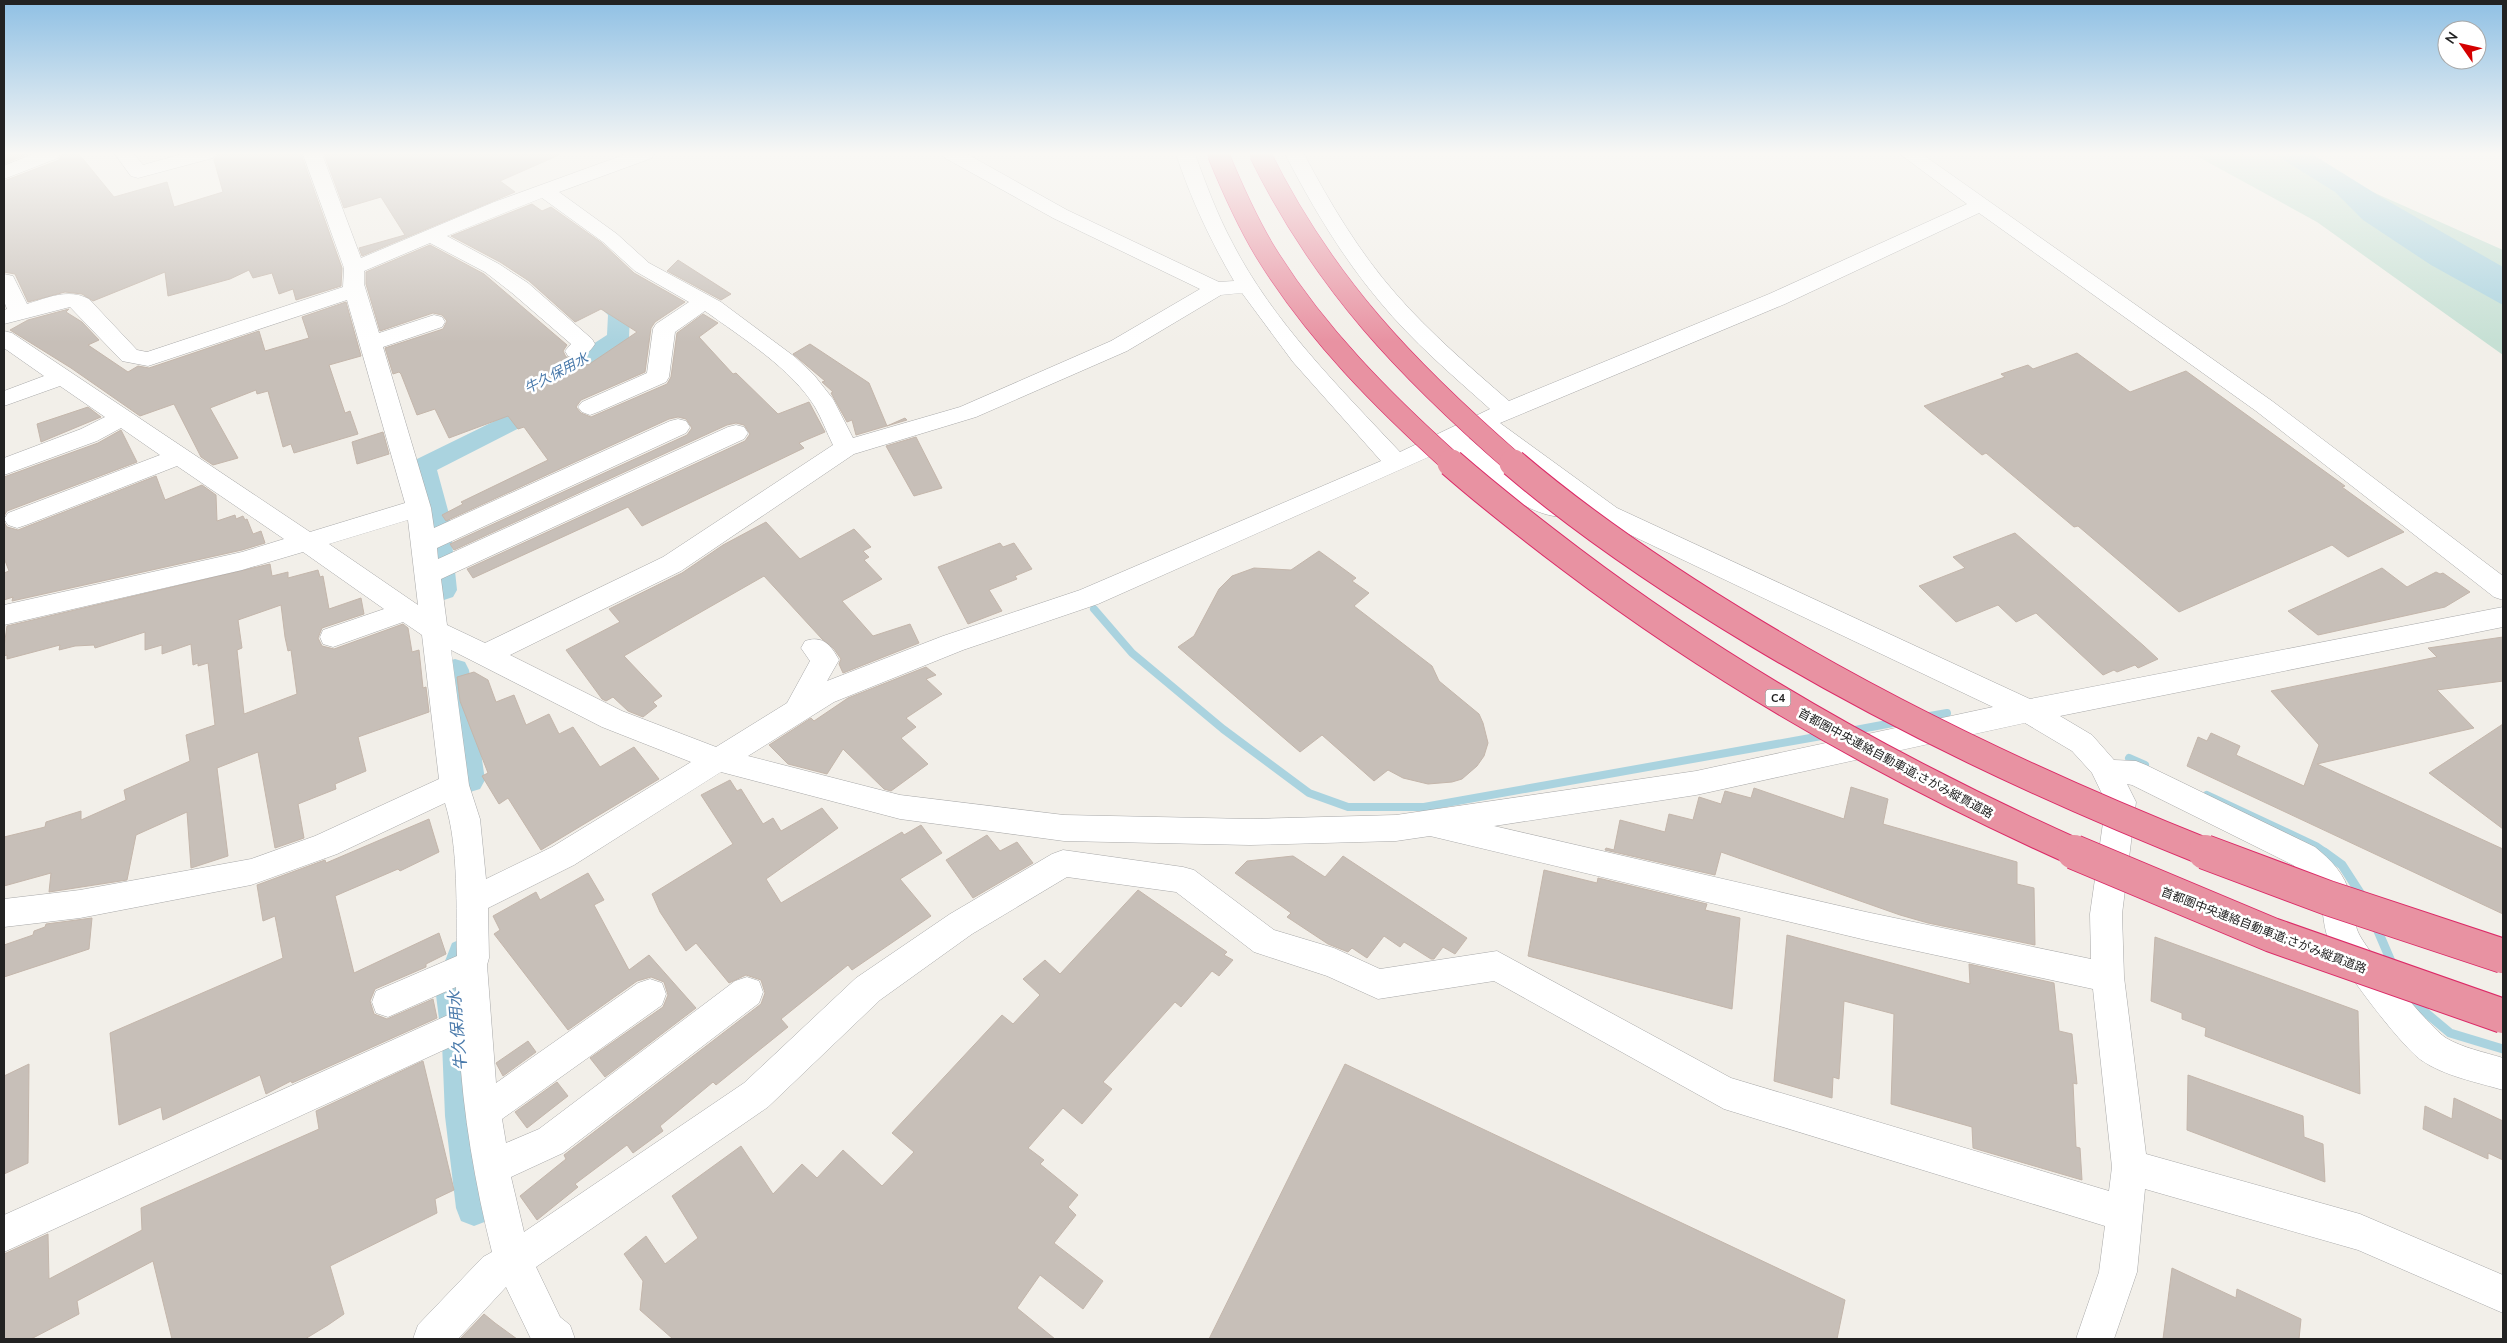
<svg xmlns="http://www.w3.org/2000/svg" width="2507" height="1343" font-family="Mulish,'Noto Sans JP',sans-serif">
  <rect width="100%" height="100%" fill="#f2efe9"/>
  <polygon fill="#c6e0d4" points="2193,154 2294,154 2303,161 2503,250 2503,355 2317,222"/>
  <polygon fill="#aad3df" points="2274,154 2312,154 2381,197 2503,267 2503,305 2431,265 2363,220 2335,192"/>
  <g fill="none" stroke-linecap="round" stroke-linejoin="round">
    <g stroke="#aad3df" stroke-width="8">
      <polyline points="1094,609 1132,653 1223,729 1309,793 1348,807 1424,807 1827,735"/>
      <polyline points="1924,717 1947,713"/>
      <polyline points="1850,731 1898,722"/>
      <polyline points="2129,758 2145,765"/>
      <polyline points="2207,795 2316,846 2326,853"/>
    </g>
    <g stroke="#aad3df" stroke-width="9">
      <polyline points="2324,852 2342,865 2364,899"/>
      <polyline points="2375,924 2393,966"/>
      <polyline points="2407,997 2450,1033 2503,1049"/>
    </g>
    <g fill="#aad3df" fill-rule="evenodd">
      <path d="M597,287L605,288L630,313L629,338L626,343C606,356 564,388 541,382L538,377L541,372L576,355L607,335L608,315L586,293L589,288Z"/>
      <path d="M514,390C526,394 532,405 539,415L535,420L437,470L449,514L457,590L453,597L444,600L435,597L431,590L425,514L412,466L415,460L513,412L502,398L506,393Z"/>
      <polygon points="455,659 465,662 469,670 485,780 480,789 470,792 460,789 455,780 441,670 445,662"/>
      <polygon points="463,938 474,943 479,953 467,987 476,1043 479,1116 492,1208 487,1221 474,1226 461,1221 456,1208 445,1116 442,1043 435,987 452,943"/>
    </g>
  </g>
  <g fill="#c7bfb8" stroke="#c4b6ab" fill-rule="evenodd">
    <polygon points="4,154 27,154 4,164"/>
    <polygon points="62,154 79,154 114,197 167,182 174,207 223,192 214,160 217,154 301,154 342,268 341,286 296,300 293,289 279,294 272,273 253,278 249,270 230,279 168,296 165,272 93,301 82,294 65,292 28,302 15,274 4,272 4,181 59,160"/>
    <polygon points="324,154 559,154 559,155 500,181 515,192 362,256 359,248 405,235 381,197 344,208"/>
    <polygon points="532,204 542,211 551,207 602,243 634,273 685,302 655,322 651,328 645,372 581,400 576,407 581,413 591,417 667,384 671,377 677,333 703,314 718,323 699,337 733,374 736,373 778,414 809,402 825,432 799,443 804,448 642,526 628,507 473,578 467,569 745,441 750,434 744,425 736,423 727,425 454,550 450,544 687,435 692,428 686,419 678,417 669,419 446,521 442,515 463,504 461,502 548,460 524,427 518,429 508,416 449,438 435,409 417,415 401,374 399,372 393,374 385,348 443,329 447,321 442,315 433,313 380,331 366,284 366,272 430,245 484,274 567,345 563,351 566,357 581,358 588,365 637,332 601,309 575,322 529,281 500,262 451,236"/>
    <polygon points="678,260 731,294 721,300 667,271"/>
    <polygon points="346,302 361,356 329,365 345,413 350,411 358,434 294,453 291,444 283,447 268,391 257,394 256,390 210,408 238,458 213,465 201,457 174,404 140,416 71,368 10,330 28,320 69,309 66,312 82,322 99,340 88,345 128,372 138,366 149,368 259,331 265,351 309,338 302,317"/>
    <polygon points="810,344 869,383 887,426 905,418 907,420 856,435 852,420 847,422 831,393 833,392 822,382 825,381 793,354"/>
    <polygon points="2077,353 2130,392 2186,371 2345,486 2342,487 2404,532 2348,557 2332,545 2179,612 2078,526 2074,527 1986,453 1982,455 1924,406 2005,377 2001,374 2028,365 2033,369"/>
    <polygon points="88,407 101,417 41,442 37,424"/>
    <polygon points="121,430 137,462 7,511 4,516 4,477 98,443"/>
    <polygon points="383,432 389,454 357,464 352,442"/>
    <polygon points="916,437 942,488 914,496 886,446"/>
    <polygon points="156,476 165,500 202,485 216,495 217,521 235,515 236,519 243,516 245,520 247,519 253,534 261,531 265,543 242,550 12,601 13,597 4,600 4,573 9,571 4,558 4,522 7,527 18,530"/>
    <polygon points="766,522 800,559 854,529 871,547 863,551 869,557 864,560 882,579 842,601 873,636 910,624 919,643 843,673 839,664 841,659 834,649 822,639 764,576 624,656 662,696 653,702 657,706 643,717 628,711 613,697 606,701 602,699 566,650 620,622 609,609 682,573 723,545"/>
    <polygon points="2015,533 2144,646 2158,659 2138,668 2135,665 2117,672 2114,670 2103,675 2036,613 2016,622 1998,605 1956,622 1919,586 1965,568 1953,557"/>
    <polygon points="1000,543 1003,547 1014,543 1032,569 1015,576 1017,579 989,590 1002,611 968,624 938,567"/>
    <polygon points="1319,551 1356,578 1352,581 1369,593 1354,606 1432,666 1439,681 1479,714 1483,723 1488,743 1484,756 1477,766 1462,779 1452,782 1428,784 1403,778 1388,770 1374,781 1322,735 1300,752 1178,647 1194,636 1219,589 1232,576 1254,568 1291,570"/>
    <path d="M270,564L272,576L288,572V578L318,570L320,577L323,576L329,609L361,598L364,614L322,628L318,638L322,646L334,649L403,624L408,628L412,652L419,650L423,688L426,687L429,712L358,737L366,771L335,784L336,789L298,804L304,838L275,848L258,752L217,768L228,856L191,868L187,812L136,835L127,880L49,892L51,873L4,886V837L45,827L46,822L81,811V820L126,800L124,790L190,761L186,735L215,725L208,663L198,666V663L193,665L191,644L162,654V645L145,650V632L95,648L94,645L75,646L59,650L60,645L7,659V655L4,656V647L7,626ZM281,605L285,637L288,651L291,650L297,694L244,714L237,650L242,648L238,620Z"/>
    <polygon points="2382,568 2407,587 2436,572 2440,574 2443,573 2470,592 2445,607 2318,635 2288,611"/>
    <polygon points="2503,637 2503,681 2437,690 2474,728 2317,764 2503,849 2503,914 2187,766 2198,737 2207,741 2211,733 2240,746 2236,755 2304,786 2319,745 2271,691 2437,657 2428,648"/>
    <polygon points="926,667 936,675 926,679 942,694 906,718 916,727 901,738 928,764 891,791 884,789 843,749 827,774 788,764 769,745 811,718 814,721 848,698"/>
    <polygon points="474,672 488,680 496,702 514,695 526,725 549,714 559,734 573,727 600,767 634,747 659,779 541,850 508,798 499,804 482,776 488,773 460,701 457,677"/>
    <polygon points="2503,724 2503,829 2429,773"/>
    <polygon points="730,780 737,791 741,789 763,824 773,818 781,831 822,808 838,828 766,879 781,903 902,832 904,835 921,825 942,853 900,879 931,916 852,970 848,965 781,1019 788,1027 716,1085 713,1082 660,1126 663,1131 633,1153 627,1145 575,1184 578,1187 537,1220 520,1196 566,1159 564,1155 761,1004 765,993 761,980 746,975 729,983 696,943 686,951 660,912 652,894 733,844 701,795"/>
    <polygon points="1851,787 1888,799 1883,824 2017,862 2017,884 2034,888 2035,945 1928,923 1900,915 1721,852 1715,875 1605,850 1606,848 1614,850 1620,820 1665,832 1669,814 1693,820 1699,797 1721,804 1725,791 1751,798 1754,788 1844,819"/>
    <polygon points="429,819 439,852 400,871 398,869 335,896 354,973 439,933 446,954 426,964 426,967 375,989 370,1001 374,1014 387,1019 433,999 437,1018 292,1083 291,1081 266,1094 260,1075 163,1120 161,1107 119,1125 110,1033 283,958 275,916 263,921 257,885 325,860 326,863"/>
    <polygon points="987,835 1000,851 1017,842 1033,863 973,898 946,860"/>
    <polygon points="1293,856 1325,877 1343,856 1467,938 1455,954 1443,947 1434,959 1431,959 1404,942 1400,947 1384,936 1367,958 1352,948 1348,952 1328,944 1287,917 1291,913 1235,873 1247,861"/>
    <polygon points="1544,870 1597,883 1598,878 1707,904 1705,910 1740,918 1732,1009 1528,956"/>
    <polygon points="588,873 604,900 594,905 629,970 649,955 696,1008 605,1077 590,1058 663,1007 668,995 664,982 651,977 637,981 568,1030 494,934 500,930 493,916 536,892 540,900"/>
    <polygon points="1138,890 1227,952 1224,955 1233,960 1219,976 1212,971 1181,1007 1175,1002 1103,1082 1112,1089 1082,1124 1063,1108 1028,1148 1044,1160 1040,1164 1078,1195 1068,1207 1076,1215 1054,1243 1103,1281 1083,1309 1040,1275 1017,1308 1055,1339 673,1339 640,1310 643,1281 624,1254 646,1236 665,1264 698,1238 672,1196 741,1146 773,1194 802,1164 817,1178 843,1150 882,1186 914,1152 892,1133 1002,1015 1013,1024 1040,995 1023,979 1045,960 1060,974"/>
    <polygon points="92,918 89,949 4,977 4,945 33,935 34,931 45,927 46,924"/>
    <polygon points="1787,935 1970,984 1969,964 2054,983 2059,1031 2072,1034 2077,1084 2073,1083 2076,1147 2080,1148 2082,1180 1973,1148 1972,1127 1891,1104 1894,1014 1844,1001 1839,1079 1833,1077 1832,1098 1774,1081"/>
    <polygon points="2155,937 2358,1011 2360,1094 2205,1036 2206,1028 2182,1019 2182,1013 2151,1001"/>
    <polygon points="528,1041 536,1052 503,1076 496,1063"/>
    <polygon points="423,1061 454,1190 435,1199 437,1213 330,1266 344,1314 328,1325 305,1339 172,1339 153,1261 77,1301 79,1314 31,1339 4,1339 4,1254 48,1234 49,1279 142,1230 141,1208 319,1129 316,1111"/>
    <polygon points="29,1064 28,1163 4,1174 4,1076"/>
    <polygon points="1345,1064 1845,1300 1837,1339 1209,1339"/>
    <polygon points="2188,1075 2303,1116 2304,1137 2323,1144 2325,1182 2187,1130"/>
    <polygon points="557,1082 568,1096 527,1128 515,1112"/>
    <polygon points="2454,1098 2503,1121 2503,1160 2488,1153 2488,1159 2423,1129 2425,1106 2452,1119"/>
    <polygon points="2172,1268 2236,1298 2237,1289 2301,1319 2299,1339 2163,1339"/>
    <polygon points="484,1314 495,1323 517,1339 460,1339"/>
  </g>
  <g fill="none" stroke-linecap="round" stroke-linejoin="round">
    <g stroke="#a9a9a9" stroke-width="1">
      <g id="minor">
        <polygon points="33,154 60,154 58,158 4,179 4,166"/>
        <polygon points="115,154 134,154 143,165 182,154 215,154 213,158 138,178 131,176"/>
        <path d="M303,154H322L361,258L494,202L626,154H654L652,158L559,192L617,234L649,263L721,302L795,357L814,375L833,399L853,438L960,407L1111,341L1200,289L1053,218L945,158L943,154H967L1067,210L1219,282L1234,281C1210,240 1191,199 1176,154H1195C1206,184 1217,214 1232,242C1273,322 1339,387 1400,452L1490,409C1452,375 1413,342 1380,302C1342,257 1312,206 1285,154H1304C1330,203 1359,252 1396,294C1430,333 1470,367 1509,401L1769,294L1967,204L1900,154H1922L2272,401L2503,576V600L2494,597L2256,411L1979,213L1785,304L1500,423L1617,508L2030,699L2503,607V627L2060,716L2092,735L2114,760L2136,761L2146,765L2315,847C2331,860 2345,874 2350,895C2353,907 2353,920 2358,932C2365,949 2430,1028 2446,1038C2463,1048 2484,1052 2503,1058V1090C2476,1082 2444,1076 2421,1060C2399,1044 2338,963 2328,938C2322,923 2324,904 2317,890C2313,880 2301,872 2293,865L2132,785L2127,784L2136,802L2122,914L2124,977L2146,1154L2360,1214L2503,1275V1313L2358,1250L2145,1189L2137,1272L2114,1339H2076L2099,1272L2105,1226L1724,1109L1494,981L1378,999L1327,976L1254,952L1176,892L1067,877L972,934L880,1000L768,1107L536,1267L560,1317L570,1325L575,1339H531L506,1287L458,1339H413L418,1325L483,1257L492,1252C475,1184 463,1114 459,1043L4,1252V1215L457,1011L456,987L388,1017L376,1013L372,1002L376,991L457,956C456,909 459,847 445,803L337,854L251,885L80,918L4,927V899L80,890L251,859L315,836L439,779L422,635L403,622L333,647L323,644L320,637L323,630L384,609L303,552L242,570L4,625V605L242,552L284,539L177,466L26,525L17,528L8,525L4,519L8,513L160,455L121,428L97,441L4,475V458L81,429L105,417L60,386L4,406V391L44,376L4,348V331L12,333L310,532L405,503L347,300L148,366L122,361L70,307L4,324V310L7,309L4,301V274L13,276L27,304C47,298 68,288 89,299L137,350L147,352L343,287L344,268ZM542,198L603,242L635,271L689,302L656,324L653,329L647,373L582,402L578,407L582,412L590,415L598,412L666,382L669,377L675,332L705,311C741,337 792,369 815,407C822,419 827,433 833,445L663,557L485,643L447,625L441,579L744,439L748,433L744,427L736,425L728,427L438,559L437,548L686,433L690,427L686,421L678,419L670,421L434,528L431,508L383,347L442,327L445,322L442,317L434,315L379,333L364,284V271L430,243L485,272L512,293L571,344L565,351L568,356C580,359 588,355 595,344L592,339L528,283L499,264L447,236ZM1242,293L1293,362L1381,461L1080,590L943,636L827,681L839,660C831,645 823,635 805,641L801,648L810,661L787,703L716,747L622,711L510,655L681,571L854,454L976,417L1127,351L1221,295ZM1480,433L1574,502L1554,499L1507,471L1469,438ZM1449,448C1479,474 1535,528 1578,515L1581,509L1580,506L1599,520L1993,707L1696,771L1396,815L1250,819L1064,815L900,795L748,756L834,702L963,650L1098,604ZM408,520L418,605L329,544ZM451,650L602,727L691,762L552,847L486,879L480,819L469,785ZM2025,723L2072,751L2092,773L2106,802L2090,914L2091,959L1866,912L1494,826L1696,795ZM721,772L900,819L1064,841L1250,845L1396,841L1430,836L1866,940L2093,989L2112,1167L2109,1191L1731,1078L1497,951L1380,969L1334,948L1274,930L1194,870L1183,867L1063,850L1052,854L950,914L856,978L744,1083L524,1232L511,1177L563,1153L759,1003L763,992L759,981L747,977L735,981L539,1129L506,1143L502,1119L662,1005L666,994L662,983L650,979L638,983L496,1083L487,965L489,958L488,908L574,865Z"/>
      </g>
    </g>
    <use href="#minor" fill="#fff" fill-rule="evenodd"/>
    <g stroke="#dc2a67" stroke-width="22" stroke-linecap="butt">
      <g id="highway-bridge-far2">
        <path d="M1218,154C1232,188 1247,222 1266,253C1316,334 1383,401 1453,464"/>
        <path d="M1260,154C1324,284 1407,370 1515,464"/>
      </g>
    </g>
    <g stroke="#dc2a67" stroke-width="29" stroke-linecap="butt">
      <g id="highway-bridge-far1">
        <path d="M1451,463C1490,497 1531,529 1572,560C1728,678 1898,773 2077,853"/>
        <path d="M1513,463C1588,527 1672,583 1757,634C1900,720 2052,791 2208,853"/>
      </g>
    </g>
    <g stroke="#dc2a67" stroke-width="36" stroke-linecap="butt">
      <g id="highway-bridge">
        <polyline points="2074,852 2272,935 2503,1016"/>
        <polyline points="2205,852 2328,898 2503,956"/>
      </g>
    </g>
    <use href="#highway-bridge-far2" stroke="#e892a2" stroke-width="21"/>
    <use href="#highway-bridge-far1" stroke="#e892a2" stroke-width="27"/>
    <use href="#highway-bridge" stroke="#e892a2" stroke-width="34"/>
  </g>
  <linearGradient id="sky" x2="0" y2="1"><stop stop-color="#8fc0e4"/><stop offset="0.45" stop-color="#f9f8f5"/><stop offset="1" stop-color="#f9f8f5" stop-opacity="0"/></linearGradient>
  <rect width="2507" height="342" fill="url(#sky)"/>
  <g text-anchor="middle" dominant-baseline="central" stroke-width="5" stroke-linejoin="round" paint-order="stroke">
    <rect fill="#fff" stroke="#646464" stroke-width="1" x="1765.5" y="689.5" width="25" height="17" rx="4"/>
    <g font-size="11" font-weight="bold" fill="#222">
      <text x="1778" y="698">C4</text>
    </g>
    <g font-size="12" fill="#222" stroke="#fff">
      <text transform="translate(1896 763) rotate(28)">首都圏中央連絡自動車道;さがみ縦貫道路</text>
      <text transform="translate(2264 930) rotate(21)">首都圏中央連絡自動車道;さがみ縦貫道路</text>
    </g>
    <g font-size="14" font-style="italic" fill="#4a7aab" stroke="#fff">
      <text transform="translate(556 373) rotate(-28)">牛久保用水</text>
    </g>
    <g font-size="16" font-style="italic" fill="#4a7aab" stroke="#fff">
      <text transform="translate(457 1031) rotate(-95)">牛久保用水</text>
    </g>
  </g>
  <rect width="2507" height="1343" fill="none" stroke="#222222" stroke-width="10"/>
  <g transform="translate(2462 45) rotate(304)"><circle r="24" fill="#ffffff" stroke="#a7a7a7"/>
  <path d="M0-4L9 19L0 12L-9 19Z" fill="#d40000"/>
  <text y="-8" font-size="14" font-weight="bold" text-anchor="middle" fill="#222222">N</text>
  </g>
</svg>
